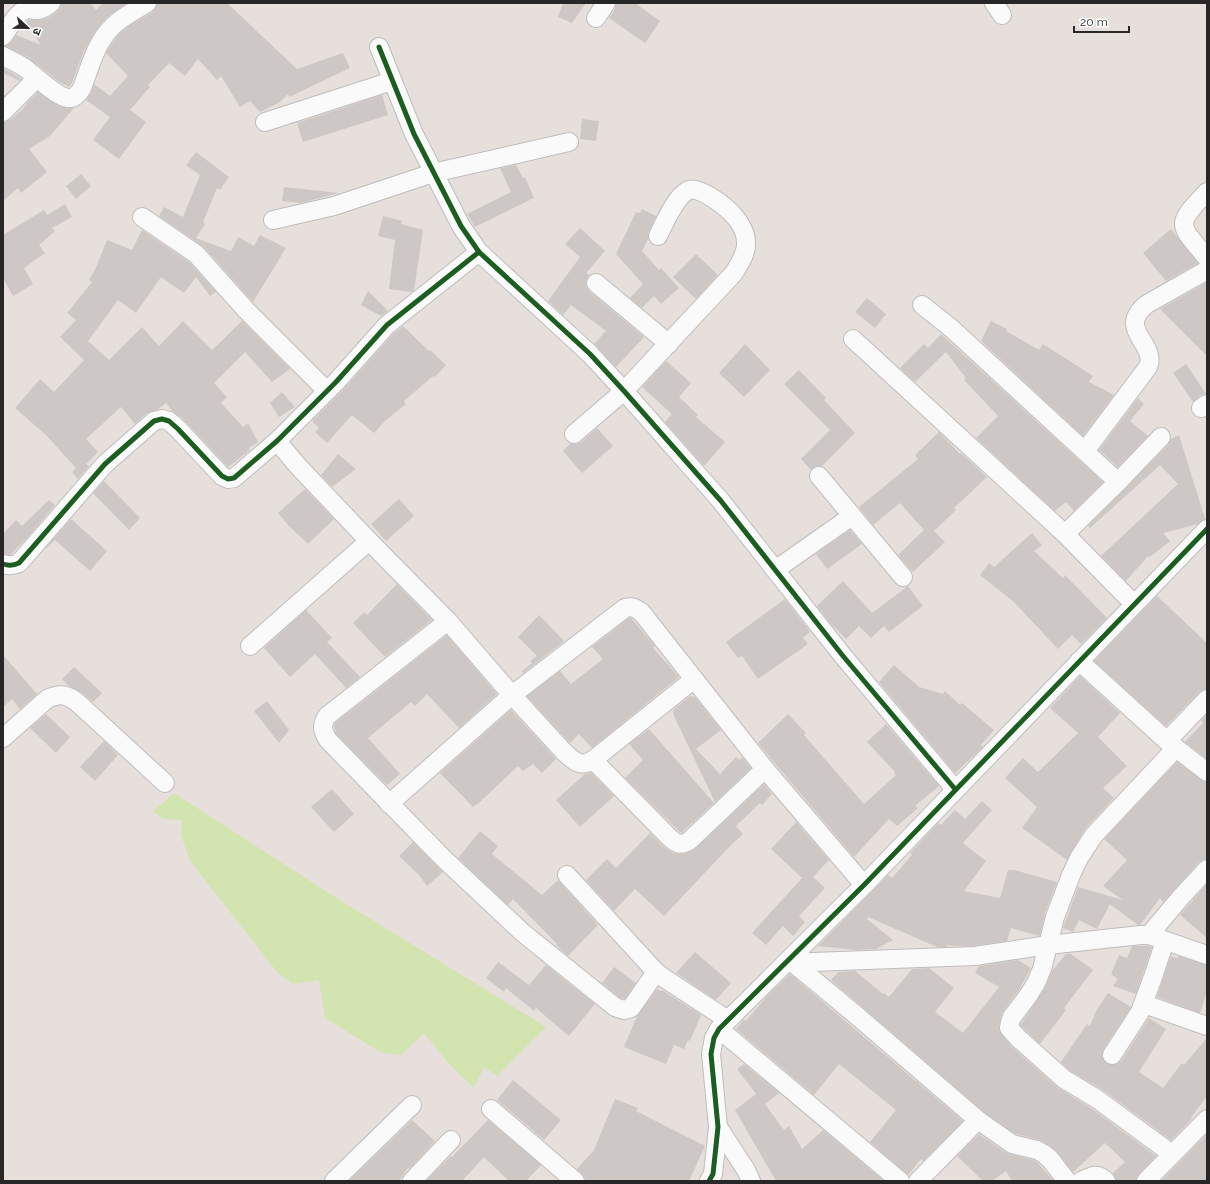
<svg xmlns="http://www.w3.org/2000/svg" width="1210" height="1184" font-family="Raleway,'Noto Sans Devanagari',sans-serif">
  <rect width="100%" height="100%" fill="#e7dfdb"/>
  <polygon fill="#d2e4af" points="174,793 327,892 546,1027 497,1076 484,1067 474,1088 448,1063 424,1033 401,1055 382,1053 325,1018 319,980 293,984 278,973 190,861 181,835 182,820 163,819 153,811"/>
  <g fill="#cdc8c5">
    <polygon points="61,3 90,3 96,10 103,3 127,3 106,18 94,33 84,51 72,83 69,87 58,81 28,57 5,46 11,42 16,35 41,45 26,22 29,20 40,20 48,18 58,11 61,7"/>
    <polygon points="157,3 227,3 297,69 343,53 350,68 289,97 288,94 280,102 260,112 250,101 240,107 221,76 217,80 198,59 185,76 169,63 148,85 150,87 130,110 146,122 119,159 93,140 110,117 86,100 91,93 94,84 110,96 128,76 106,53 111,45 120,33 131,25 153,12 156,8"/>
    <polygon points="563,3 586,3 572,23 558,17"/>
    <polygon points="616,3 635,3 660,21 645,43 609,18 615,9"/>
    <polygon points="3,68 14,74 21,79 20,81 3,73"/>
    <polygon points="38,92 59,106 68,108 74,108 50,136 29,149 47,172 21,193 18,188 3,201 3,122 10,120 22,110 27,103"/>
    <polygon points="382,95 388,115 303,142 297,123"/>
    <polygon points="582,119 599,121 596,141 580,139"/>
    <polygon points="196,152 229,177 220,190 217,188 203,222 205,224 196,238 231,251 238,237 254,246 260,235 286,248 253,302 204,247 159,216 164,207 183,217 200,175 186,165"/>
    <polygon points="516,165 523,178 525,177 534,198 475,227 467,214 511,192 500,168"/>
    <polygon points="81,174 91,186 76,199 66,186"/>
    <polygon points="284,187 339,193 301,203 282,201"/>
    <polygon points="65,204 72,217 52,228 55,231 39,245 45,253 24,268 33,284 13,296 3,278 3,235 44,210 47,215"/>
    <polygon points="642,209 656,216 649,231 648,239 642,251 659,270 661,268 679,288 661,304 654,296 642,308 630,298 643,284 616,254 636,212 640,213"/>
    <polygon points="383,216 402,221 401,224 423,230 414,290 412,292 389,289 395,240 378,236"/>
    <polygon points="580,228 605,251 586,273 589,275 586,281 586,287 589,291 644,337 616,367 594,344 606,331 571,305 563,315 548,301 580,257 565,244"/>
    <polygon points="1171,229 1198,263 1166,281 1143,253"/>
    <polygon points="142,230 189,262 216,292 210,296 196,277 184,293 161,277 136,313 118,300 88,341 109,360 142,327 159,346 183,321 212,350 242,321 290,369 272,382 245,352 214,383 227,397 221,403 243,427 248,423 258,442 249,448 250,450 228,467 181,417 173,412 166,403 158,409 147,413 135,424 121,407 86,439 98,452 86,464 89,466 78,479 72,472 76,468 46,435 15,408 40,379 54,392 84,360 60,337 76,320 67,313 92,282 89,280 95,270 107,240 132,250"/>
    <polygon points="696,254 718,275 696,299 673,277"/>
    <polygon points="1207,282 1207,356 1160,309"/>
    <polygon points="368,291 388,311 381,316 361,305"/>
    <polygon points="867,298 886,314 875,328 855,312"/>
    <polygon points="991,321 1007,329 1006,331 1039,350 1043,344 1093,376 1089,382 1114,395 1083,436 981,341"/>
    <polygon points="403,326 429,351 430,350 446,365 435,377 433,376 404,401 406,404 385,421 374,433 352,415 327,443 315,432 319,428 312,421 344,389 394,333"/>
    <polygon points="941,334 1103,482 1074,511 1066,502 1055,511 976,438 998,416 964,380 966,378 946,352 915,382 900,368 924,344 928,348"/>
    <polygon points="745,344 770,370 744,397 719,373"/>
    <polygon points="666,361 691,383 679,397 698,415 696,417 725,442 704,466 665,422 672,414 642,387"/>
    <polygon points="1186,364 1206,394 1201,395 1193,402 1173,373"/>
    <polygon points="799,370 826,398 824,400 855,433 822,466 817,466 811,470 801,459 830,430 784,384"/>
    <polygon points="282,392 295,407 279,417 270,403"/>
    <polygon points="1138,398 1144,404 1130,421 1148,436 1118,467 1099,450"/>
    <polygon points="597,428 613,446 582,473 563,451 570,444 576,444 581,442"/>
    <polygon points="939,432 960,454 961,453 987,477 954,508 956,510 934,531 945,542 913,572 898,555 924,530 900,503 873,525 859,507 918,459 915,455"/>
    <polygon points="1179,435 1205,519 1198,524 1163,533 1170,541 1150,557 1148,556 1126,581 1101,556 1178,484 1160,465 1090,528 1088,526 1169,444 1171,439"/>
    <polygon points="338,454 356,469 332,487 321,475"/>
    <polygon points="104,481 140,518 129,530 93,493"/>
    <polygon points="305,489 334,519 308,544 289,526 278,513"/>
    <polygon points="399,499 414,516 386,541 371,524"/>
    <polygon points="49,500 55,505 27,538 10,555 3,554 3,534 16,520 22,526"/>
    <polygon points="71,519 107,551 90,571 55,540 42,552"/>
    <polygon points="850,530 862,544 827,569 816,554"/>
    <polygon points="1032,533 1042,545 1034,551 1063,578 1065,575 1107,618 1081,644 1072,635 1058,649 1014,602 980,575 989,563 994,567"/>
    <polygon points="843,581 872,613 908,586 923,606 889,632 884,626 871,638 859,626 846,639 831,624 817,606"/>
    <polygon points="397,584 432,620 385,657 353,623 364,612 367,615"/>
    <polygon points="1157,596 1207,643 1207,689 1199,692 1166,726 1094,661"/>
    <polygon points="785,599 810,632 803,638 808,644 758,679 742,656 738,658 726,642"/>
    <polygon points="306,610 332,638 327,642 360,677 346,688 315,654 290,677 264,648"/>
    <polygon points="539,615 564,641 523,673 522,671 532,663 530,661 537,656 518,637"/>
    <polygon points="629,618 631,618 655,646 653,648 679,677 592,748 579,734 570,743 527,696 560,671 571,684 603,659 592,647"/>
    <polygon points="447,635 497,694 459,728 427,694 415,706 411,702 368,738 400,774 387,785 336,734 334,726 335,723"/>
    <polygon points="3,655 37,694 20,709 12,699 3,707"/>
    <polygon points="894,665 919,687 943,694 945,691 960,705 962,703 994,730 981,745 983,747 968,761 955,773 879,682"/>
    <polygon points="74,667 102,693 93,702 82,693 69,686 62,679"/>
    <polygon points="1080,676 1120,713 1098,737 1127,766 1103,788 1114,798 1085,829 1067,860 1022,828 1037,807 1005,778 1023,758 1038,772 1078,733 1050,708"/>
    <polygon points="690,696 695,697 721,730 696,749 720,774 736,757 740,760 742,757 751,768 715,802 674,716 673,710"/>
    <polygon points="267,701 289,730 279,743 254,711"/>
    <polygon points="511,710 556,759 542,773 533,764 523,771 518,766 480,802 473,807 440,773"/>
    <polygon points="46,714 70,737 56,753 30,728"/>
    <polygon points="788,714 806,733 804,735 864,804 896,775 894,773 895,772 867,742 886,724 939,786 915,806 918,808 897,826 889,819 854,857 758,743"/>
    <polygon points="1207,714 1207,759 1185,742 1203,723 1201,721"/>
    <polygon points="649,729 714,803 681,833 625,778 643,760 629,744"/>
    <polygon points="104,741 118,755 95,781 80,767"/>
    <polygon points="1177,762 1201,780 1207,782 1207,859 1199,862 1163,902 1160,898 1140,925 1138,925 1110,904 1097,929 1079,920 1073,932 1063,928 1078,887 1123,900 1103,886 1127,860 1104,839"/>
    <polygon points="591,773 614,796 580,827 556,800 585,774"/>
    <polygon points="764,784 772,794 762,805 760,803 736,826 743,834 732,844 664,916 635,889 614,911 586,880 607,859 616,868 650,833 663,846 673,853 682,854 694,850"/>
    <polygon points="332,789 354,814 334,832 311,807"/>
    <polygon points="982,801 992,810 963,843 986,861 964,891 1000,898 1008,870 1014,870 1057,882 1045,913 1040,936 1011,928 1007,941 974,946 954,946 947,945 947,947 937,947 868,917 867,919 893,940 876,949 856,950 818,946 888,875 892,878 912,855 910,853 938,823 941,825 955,810 965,819"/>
    <polygon points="796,822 829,860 813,877 825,888 799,916 805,922 793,936 783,926 766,945 752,933 802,878 771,849"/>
    <polygon points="480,831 498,846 492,854 542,895 558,880 598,925 568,956 556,945 557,944 513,899 508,905 458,858"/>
    <polygon points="413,842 443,872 427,886 419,875 399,856"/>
    <polygon points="1207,884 1207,938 1180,915"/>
    <polygon points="1132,946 1147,946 1152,947 1136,994 1113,986 1118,979 1111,974 1119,955 1127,958"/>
    <polygon points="695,952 731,983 716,1000 676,973"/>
    <polygon points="1066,954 1071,954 1093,970 1064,1008 1066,1010 1040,1044 1020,1025 1045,988 1052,971"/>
    <polygon points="1171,956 1177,958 1178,956 1207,965 1207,992 1200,1013 1157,997"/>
    <polygon points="1018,960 1031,968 1019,990 1002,1013 1000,1020 999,1031 1011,1046 1057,1087 1091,1108 1156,1156 1139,1174 1136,1181 1116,1181 1113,1173 1125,1162 1105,1143 1073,1172 1058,1153 1049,1145 1040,1140 1016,1134 984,1112 831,980 838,972 855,971 883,994 884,993 889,997 912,969 929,968 954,988 935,1012 963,1033 999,987 975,973 979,966"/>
    <polygon points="498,962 529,985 546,965 595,1004 569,1036 536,1008 534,1011 506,988 504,992 486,978"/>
    <polygon points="614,967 636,983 625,999 620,998 602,983"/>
    <polygon points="790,974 963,1121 923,1161 921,1159 908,1175 870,1142 896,1110 839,1064 814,1095 736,1029 744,1019 746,1021 769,994"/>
    <polygon points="657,989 661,991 662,990 701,1015 690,1041 688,1040 684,1049 674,1045 666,1064 624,1047 637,1016"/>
    <polygon points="1108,993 1131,1007 1103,1050 1102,1054 1103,1059 1107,1064 1111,1065 1116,1064 1121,1061 1149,1018 1166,1029 1139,1072 1163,1088 1182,1063 1184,1065 1207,1038 1207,1096 1193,1115 1191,1118 1192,1119 1171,1140 1103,1090 1070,1071 1061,1062 1087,1024 1090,1026 1096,1011"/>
    <polygon points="744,1064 779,1093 765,1104 784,1130 789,1126 802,1149 823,1130 884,1181 776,1181 735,1110 756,1094 737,1069"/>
    <polygon points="513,1080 561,1120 544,1140 497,1100"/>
    <polygon points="615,1099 638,1108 636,1111 705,1146 689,1181 585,1181 585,1177 577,1169 594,1150"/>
    <polygon points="412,1120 435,1141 409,1169 408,1168 399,1181 349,1181"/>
    <polygon points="488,1120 541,1165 526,1181 509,1181 484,1157 462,1181 426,1181 451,1156 452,1157"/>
    <polygon points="979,1134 1006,1153 1033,1160 1038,1163 1054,1181 1012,1181 1006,1171 992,1181 983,1181 957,1156"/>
    <polygon points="1207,1134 1207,1181 1161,1181"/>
  </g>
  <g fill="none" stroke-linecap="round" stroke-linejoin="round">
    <g stroke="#bebdbe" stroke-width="20">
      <g id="street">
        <polyline points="994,3 1002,15"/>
        <polyline points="596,18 606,3"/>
        <path d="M3,36C9,28 16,13 25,10C29,8 33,10 37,10C43,10 47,6 51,3"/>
        <polyline points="379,47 414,134 461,226 479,252 590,354 624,391 721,501 843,656 955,789"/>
        <path d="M3,56C10,60 18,63 25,68C34,75 57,97 68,98C75,99 79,93 82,88C90,67 96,42 113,26C122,17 136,10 147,3"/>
        <polyline points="3,112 36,79"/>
        <polyline points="265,122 392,81"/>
        <path d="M1207,192C1174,226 1179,224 1207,258"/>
        <polyline points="142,217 196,254 246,310 327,391"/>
        <polyline points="273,220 334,206 433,173 569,142"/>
        <polyline points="596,283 669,344"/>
        <polyline points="922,305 951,328 1118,482"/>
        <polyline points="853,339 1065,534 1134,604"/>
        <polyline points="1201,408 1207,404"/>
        <path d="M574,434L624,391L734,273C739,264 747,254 746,242C746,234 741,224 735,217C728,208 700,186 689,190C676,195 664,224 658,236"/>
        <path d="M277,441L297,465L369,541L448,621L512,695L564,752C574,761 580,768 593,760L693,680"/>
        <path d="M1085,451L1148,367C1158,343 1115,330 1147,304L1207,270"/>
        <polyline points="819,476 903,577"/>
        <polyline points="1065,534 1118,482 1161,437"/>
        <path d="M3,564C9,566 13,566 19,563L105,464L154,421L162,419L169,421L178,429L222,476L228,479L234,478L277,441L336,382L387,325L479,252"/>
        <polyline points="775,570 852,516"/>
        <path d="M448,621L327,716C321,726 322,730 328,740L442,857L523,933L615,1007L624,1010L631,1008L656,972"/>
        <polyline points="250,646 369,541"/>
        <polyline points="1079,661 1167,741 1207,772"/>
        <path d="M3,738L47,699C60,693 68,694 79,704L165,783"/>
        <polyline points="1167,741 1207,699"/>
        <path d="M593,760L670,838C677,844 680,846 689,841L765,769"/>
        <path d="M389,804L512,695L625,608C633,606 636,608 642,613L765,769L864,885"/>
        <polyline points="567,875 656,972 664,978 728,1020"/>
        <polyline points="1149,935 1181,897 1207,869"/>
        <polyline points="792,962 856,1015 978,1120 1012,1144 1037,1150 1044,1154 1050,1159 1067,1181"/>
        <polyline points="786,963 975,956 1048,945 1141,935 1149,935 1207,955"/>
        <polyline points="1144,1004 1207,1026"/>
        <polyline points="719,1029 900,1181"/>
        <polyline points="1112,1055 1140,1012 1153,977 1165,941"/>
        <polyline points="491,1109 575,1181"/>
        <polyline points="718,1127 746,1170 751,1181"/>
        <polyline points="1172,1154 1097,1099 1064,1079 1018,1038 1009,1028 1010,1022 1012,1017 1028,996 1036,983 1042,969 1055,917 1071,875 1079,858 1094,835 1176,748"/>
        <polyline points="334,1181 412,1105"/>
        <polyline points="412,1181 451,1140"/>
        <polyline points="709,1181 713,1174 718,1127 711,1054 714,1038 719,1029 864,885 1207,529"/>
        <polyline points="918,1181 978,1120"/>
        <path d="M1081,1181C1092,1176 1097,1172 1106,1181"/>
        <polyline points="1146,1181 1207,1119"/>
      </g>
    </g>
    <use href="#street" stroke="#fbfafa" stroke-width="18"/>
    <g stroke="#fff" stroke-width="8">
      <g id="cycleway">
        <polyline points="379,47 414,134 461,226 479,252 590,354 624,391 721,501 843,656 955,789"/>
        <path d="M3,564C9,566 13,566 19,563L105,464L154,421L162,419L169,421L178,429L222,476L228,479L234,478L277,441L336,382L387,325L479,252"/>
        <polyline points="709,1181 713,1174 718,1127 711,1054 714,1038 719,1029 864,885 1207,529"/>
      </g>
    </g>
    <use href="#cycleway" stroke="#1b5e20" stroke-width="5"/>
  </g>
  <rect width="1210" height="1184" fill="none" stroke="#272727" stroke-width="8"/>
  <g transform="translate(28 28) rotate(112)" stroke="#ffffff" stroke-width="3" paint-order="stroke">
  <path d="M0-3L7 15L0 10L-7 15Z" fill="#272727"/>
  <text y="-6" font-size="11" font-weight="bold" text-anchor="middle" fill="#272727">उ</text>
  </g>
  <path d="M1074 26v6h55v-6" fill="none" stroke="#272727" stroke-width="2"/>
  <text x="1080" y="26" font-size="12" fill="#272727" stroke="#ffffff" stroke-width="3" paint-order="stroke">20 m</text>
</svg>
